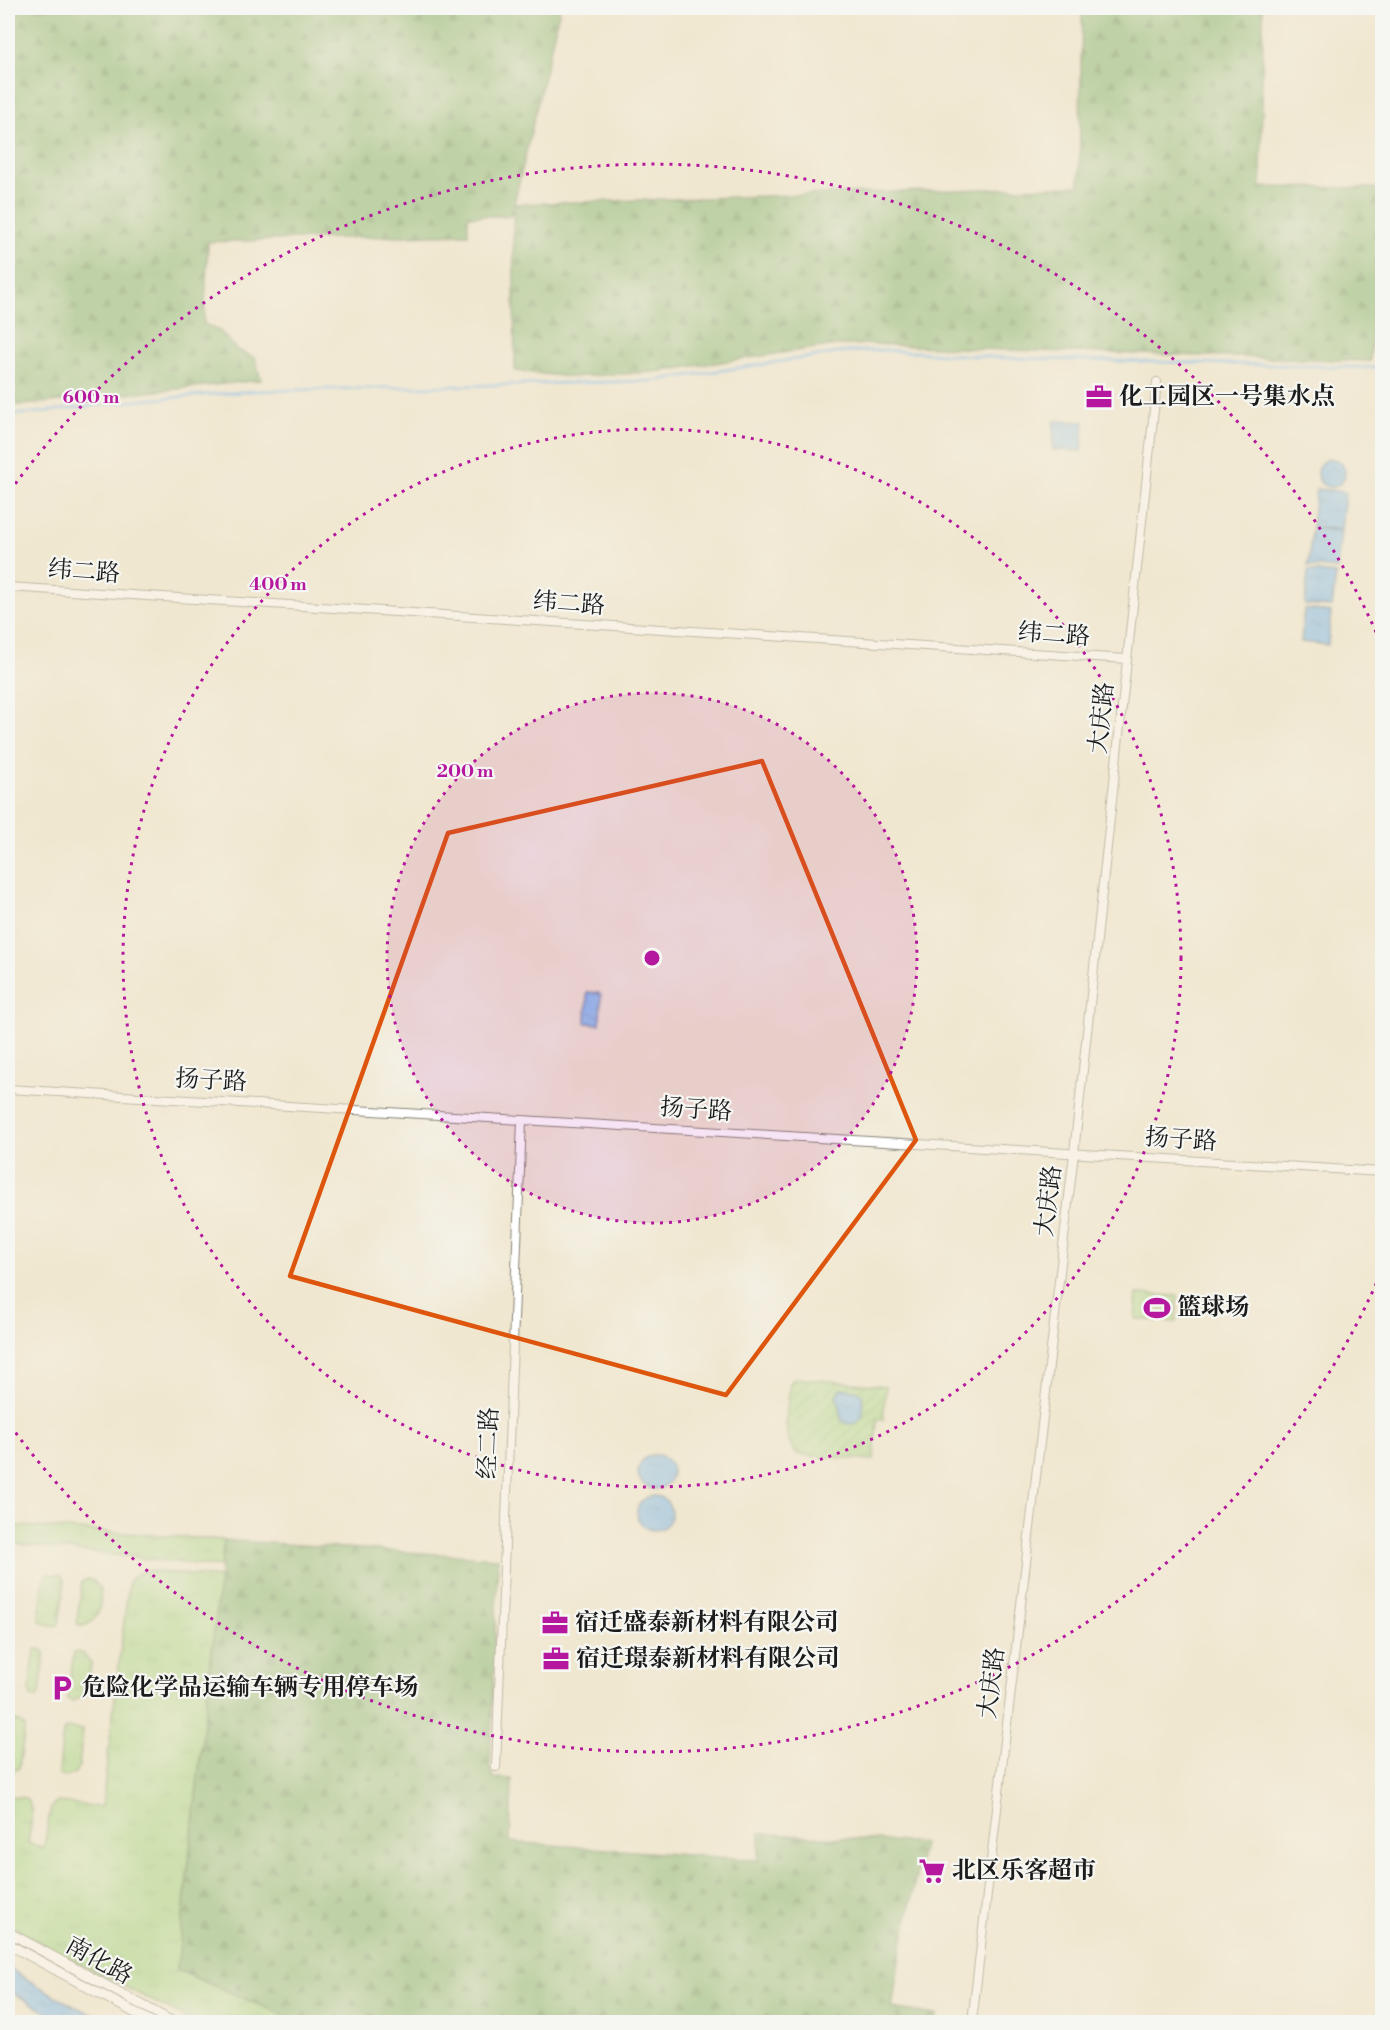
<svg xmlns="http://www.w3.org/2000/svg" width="1390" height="2030" font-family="'Libre Bodoni','Noto Serif SC',serif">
  <defs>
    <pattern id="grass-tufts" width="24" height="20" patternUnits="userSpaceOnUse" patternTransform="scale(1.5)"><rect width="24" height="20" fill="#a6d888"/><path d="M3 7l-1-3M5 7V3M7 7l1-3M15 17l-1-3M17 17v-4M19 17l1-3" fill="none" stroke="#8eb975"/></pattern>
    <pattern id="forest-firs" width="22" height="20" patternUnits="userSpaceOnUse" patternTransform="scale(1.5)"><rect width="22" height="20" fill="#84b874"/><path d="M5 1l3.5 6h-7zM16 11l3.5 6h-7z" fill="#6b955e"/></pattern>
    <pattern id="garden-furrows" width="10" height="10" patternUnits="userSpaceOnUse" patternTransform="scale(1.5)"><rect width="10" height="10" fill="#a6d888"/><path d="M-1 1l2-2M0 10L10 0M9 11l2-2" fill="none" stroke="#8eb975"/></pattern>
    <pattern id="water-ripples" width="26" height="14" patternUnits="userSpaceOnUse" patternTransform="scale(1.5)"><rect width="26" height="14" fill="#7db9ef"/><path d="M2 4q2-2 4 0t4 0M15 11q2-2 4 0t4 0" fill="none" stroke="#6b9ecc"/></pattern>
  </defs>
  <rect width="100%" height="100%" fill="#f6f6f2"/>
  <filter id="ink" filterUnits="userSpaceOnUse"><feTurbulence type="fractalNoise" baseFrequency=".0167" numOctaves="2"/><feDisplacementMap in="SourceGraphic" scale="12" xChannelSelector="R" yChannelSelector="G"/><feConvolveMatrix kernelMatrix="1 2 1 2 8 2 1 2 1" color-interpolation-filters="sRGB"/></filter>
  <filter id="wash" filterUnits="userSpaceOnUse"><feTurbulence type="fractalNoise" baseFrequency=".008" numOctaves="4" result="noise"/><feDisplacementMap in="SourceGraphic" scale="24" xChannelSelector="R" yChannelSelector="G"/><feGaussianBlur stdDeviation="1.35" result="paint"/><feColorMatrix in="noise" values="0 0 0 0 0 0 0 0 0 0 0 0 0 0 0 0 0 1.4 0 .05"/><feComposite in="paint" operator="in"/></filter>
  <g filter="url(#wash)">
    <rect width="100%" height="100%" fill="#f0e7d0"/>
    <g fill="url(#grass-tufts)" stroke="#617a52" stroke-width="1.5">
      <polygon points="8,1525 224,1540 221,1567 8,1543"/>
      <path d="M142,1571H151L220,1578L177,1970L300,2022H194L62,1955L8,1924V1796L26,1798C36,1810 30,1828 28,1843L44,1848L51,1807L58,1802L102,1807L129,1580Z"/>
      <polygon points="47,1574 61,1575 65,1581 59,1623 56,1626 42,1623 39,1618 44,1578"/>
      <path d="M87,1579L94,1581L100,1589C102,1604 98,1626 79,1626L77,1621L82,1582Z"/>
      <polygon points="35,1649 40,1649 45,1652 40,1694 36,1698 31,1697 29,1691"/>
      <polygon points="74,1652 83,1653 91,1663 87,1694 73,1701 68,1700 67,1697"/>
      <polygon points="8,1720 20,1722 25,1727 19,1768 12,1772 8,1771"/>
      <polygon points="68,1728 83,1730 79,1766 74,1774 65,1777 59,1773 63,1731"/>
    </g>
    <g fill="url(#forest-firs)" stroke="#506a48" stroke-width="1.5">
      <polygon points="8,8 560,8 514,204 1079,186 1082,8 1263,8 1261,187 1382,188 1382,295 1374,305 1370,361 1005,350 871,344 828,346 655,372 571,377 515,371 513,207 510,216 468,216 468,234 208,242 204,324 220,331 237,350 255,358 261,380 23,405 8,405"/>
      <polygon points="224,1540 498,1558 490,1766 493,1778 512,1779 510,1842 758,1860 760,1833 923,1843 900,1955 892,2008 937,2015 935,2022 300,2022 177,1970"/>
    </g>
    <path fill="url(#garden-furrows)" stroke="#617a52" stroke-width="1.5" d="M794,1378L886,1386L883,1420H877L874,1460L799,1455C779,1441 788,1404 790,1384Z"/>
    <polygon fill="#a6d888" stroke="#617a52" stroke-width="1.5" points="1137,1294 1178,1296 1176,1322 1135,1319"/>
    <g fill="url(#water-ripples)" stroke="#4c6a86" stroke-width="1.5">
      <polygon points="1054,421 1084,422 1082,451 1053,450"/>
      <circle cx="1331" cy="473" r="14"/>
      <polygon points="1316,489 1345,492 1341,530 1312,527"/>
      <polygon points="1312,528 1341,531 1337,569 1308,566"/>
      <polygon points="1308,571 1336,574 1332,607 1305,605"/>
      <polygon points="1304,609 1331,612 1328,645 1301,642"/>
      <polygon points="587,992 599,993 601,995 600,1024 586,1023"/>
      <polygon points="841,1389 856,1390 862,1394 863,1416 856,1423 848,1424 841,1420 841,1410 836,1395"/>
      <circle cx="655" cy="1472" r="17"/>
      <circle cx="654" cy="1513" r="17"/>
      <polygon points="8,1968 64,2001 108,2022 64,2022 8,1990"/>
    </g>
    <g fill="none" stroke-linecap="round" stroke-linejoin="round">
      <polyline stroke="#7db9ef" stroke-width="3" points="8,414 26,414 143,400 253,391 652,381 844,352 883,350 1005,358 1382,368"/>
    </g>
  </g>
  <g filter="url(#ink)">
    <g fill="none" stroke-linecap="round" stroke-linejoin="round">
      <g stroke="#868276" stroke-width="10">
        <g id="tertiary">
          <polyline points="8,587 1127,659"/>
          <polyline points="8,1089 1382,1172"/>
          <polyline points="496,1767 522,1120"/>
          <polyline points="972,2022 1074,1153 1157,382"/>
        </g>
      </g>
      <g stroke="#868276" stroke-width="11">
        <g id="secondary">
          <polyline points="8,1932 173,2022"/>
          <polyline points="8,1944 152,2022"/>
        </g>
      </g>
      <use href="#tertiary" stroke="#fff" stroke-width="8"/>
      <use href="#secondary" stroke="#fff" stroke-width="9"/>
    </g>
  </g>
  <path d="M0 0H1390V2030H0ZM762,761L916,1140L726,1395L290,1276L448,833Z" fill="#f0e7d0" fill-opacity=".55" fill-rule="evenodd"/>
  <path fill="none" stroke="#de560d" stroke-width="4.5" stroke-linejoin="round" d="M762,761L916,1140L726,1395L290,1276L448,833Z"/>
  <circle cx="652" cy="958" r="265" fill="#b5179e" fill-opacity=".12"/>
  <g fill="none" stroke="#b5179e" stroke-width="3" stroke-dasharray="3 6">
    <circle cx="652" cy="958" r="265"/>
    <circle cx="652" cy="958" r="529"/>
    <path d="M1380 1275A794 794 0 0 1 10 1425M10 491A794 794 0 0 1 1380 641"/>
  </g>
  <defs>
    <g id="office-bare" transform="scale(2.07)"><path d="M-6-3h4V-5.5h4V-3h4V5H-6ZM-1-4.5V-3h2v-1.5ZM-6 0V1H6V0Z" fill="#b5179e" stroke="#f6f6f2" stroke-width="2.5" paint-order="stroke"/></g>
    <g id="stadium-bare" transform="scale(2.07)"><path d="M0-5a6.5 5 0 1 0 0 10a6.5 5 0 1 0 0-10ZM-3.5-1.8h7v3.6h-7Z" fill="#b5179e" stroke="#f6f6f2" stroke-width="2.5" paint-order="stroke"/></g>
    <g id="parking-bare" transform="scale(2.07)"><path d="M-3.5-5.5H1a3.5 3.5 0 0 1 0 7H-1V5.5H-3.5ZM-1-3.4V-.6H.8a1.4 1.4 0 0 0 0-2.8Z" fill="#b5179e" stroke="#f6f6f2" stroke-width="2.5" paint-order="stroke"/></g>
    <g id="supermarket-bare" transform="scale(2.07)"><path d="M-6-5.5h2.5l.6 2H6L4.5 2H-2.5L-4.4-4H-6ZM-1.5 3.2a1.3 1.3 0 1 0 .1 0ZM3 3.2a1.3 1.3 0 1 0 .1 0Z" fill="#b5179e" stroke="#f6f6f2" stroke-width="2.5" paint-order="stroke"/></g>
  </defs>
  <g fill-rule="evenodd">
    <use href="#office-bare" x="1099" y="397"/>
    <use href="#stadium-bare" x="1157" y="1308"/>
    <use href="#office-bare" x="555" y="1623"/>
    <use href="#office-bare" x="556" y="1659"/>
    <use href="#parking-bare" x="62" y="1688"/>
    <use href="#supermarket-bare" x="932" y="1871"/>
  </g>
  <g text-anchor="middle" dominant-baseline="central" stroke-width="4.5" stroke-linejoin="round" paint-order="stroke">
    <g font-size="24" font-weight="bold" fill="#1c1c1c" stroke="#f6f6f2" text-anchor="start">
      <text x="1119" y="397">化工园区一号集水点</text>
      <text x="1177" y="1308">篮球场</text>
      <text x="575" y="1623">宿迁盛泰新材料有限公司</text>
      <text x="576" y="1659">宿迁璟泰新材料有限公司</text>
      <text x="82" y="1688">危险化学品运输车辆专用停车场</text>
      <text x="952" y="1871">北区乐客超市</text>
    </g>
    <g font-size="24" fill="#1c1c1c" stroke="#f6f6f2">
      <text transform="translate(84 572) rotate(4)">纬二路</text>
      <text transform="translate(569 604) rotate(4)">纬二路</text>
      <text transform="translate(1054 635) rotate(4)">纬二路</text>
      <text transform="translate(1102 718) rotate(-84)">大庆路</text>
      <text transform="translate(211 1081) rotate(3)">扬子路</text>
      <text transform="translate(696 1110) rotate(4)">扬子路</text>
      <text transform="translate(1181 1140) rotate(4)">扬子路</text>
      <text transform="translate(1049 1201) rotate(-83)">大庆路</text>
      <text transform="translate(489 1443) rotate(-88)">经二路</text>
      <text transform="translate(992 1683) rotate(-83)">大庆路</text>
      <text transform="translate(99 1961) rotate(29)">南化路</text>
    </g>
  </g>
  <circle cx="652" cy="958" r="9" fill="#b5179e" stroke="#f6f6f2" stroke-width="3"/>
  <g font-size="18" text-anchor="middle" font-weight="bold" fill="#b5179e" stroke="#f6f6f2" stroke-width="4.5" stroke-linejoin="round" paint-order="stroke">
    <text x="91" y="403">600 m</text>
    <text x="278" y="590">400 m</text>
    <text x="465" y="777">200 m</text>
  </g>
  <rect width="1390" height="2030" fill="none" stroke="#f6f6f2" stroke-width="30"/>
</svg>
